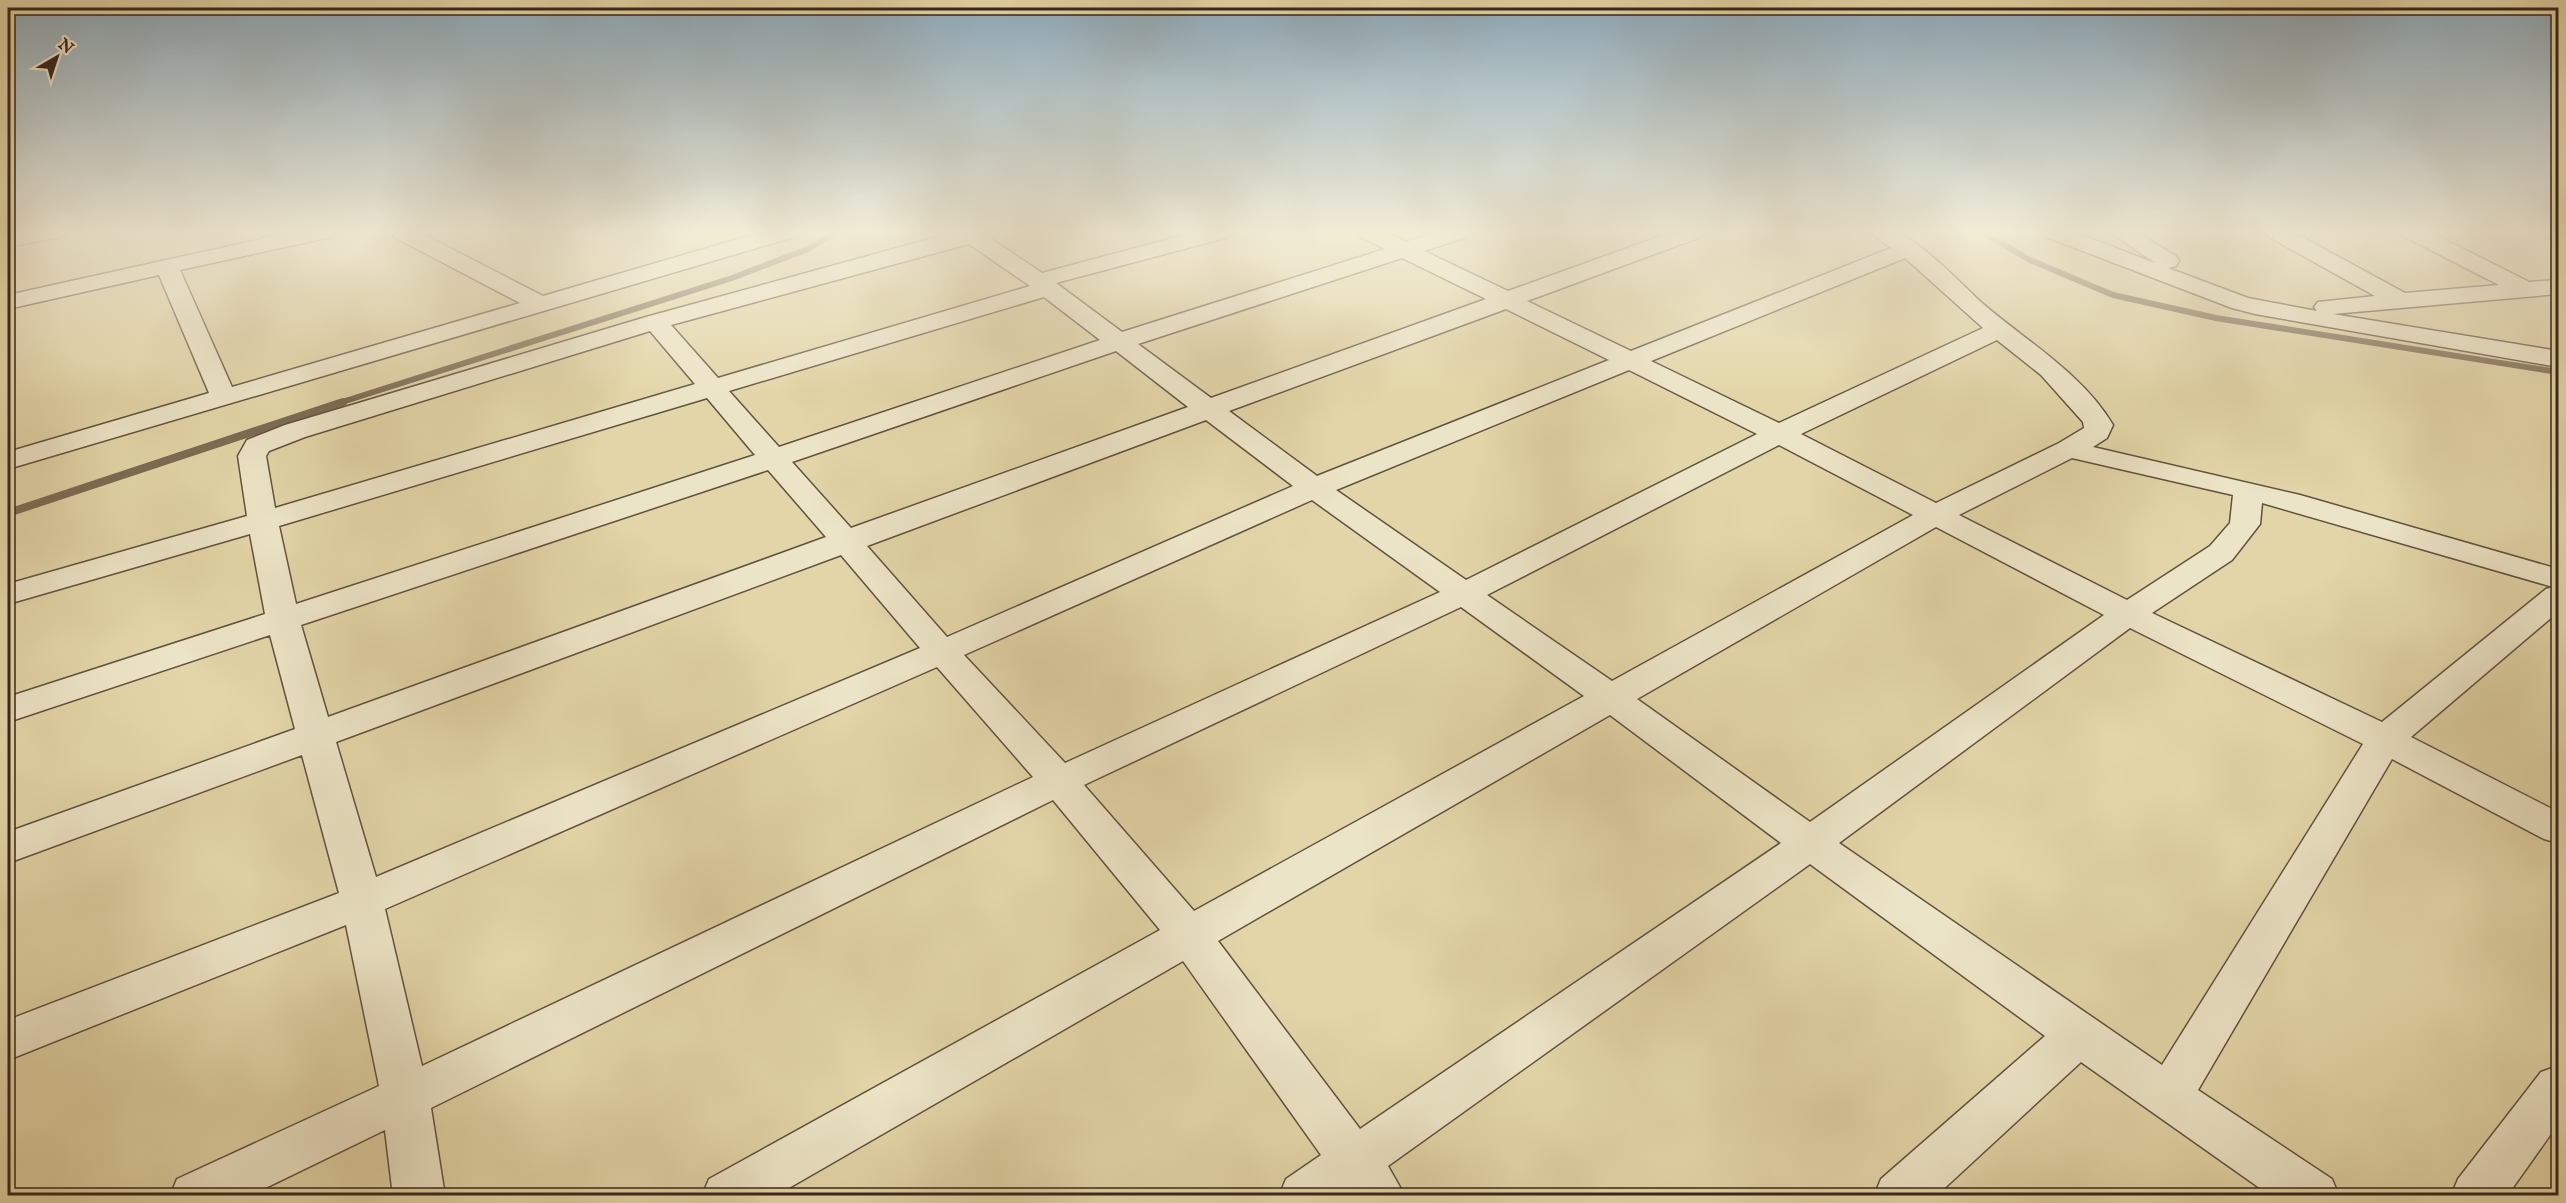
<svg xmlns="http://www.w3.org/2000/svg" width="2566" height="1203" font-family="'IM FELL English',serif">
  <rect width="100%" height="100%" fill="#e2d5a7"/>
  <filter id="stains"><feTurbulence type="fractalNoise" baseFrequency=".00333" numOctaves="4"/><feColorMatrix values="0 0 0 0 .2 0 0 0 0 .09 0 0 0 0 .02 0 0 0 .5 -.17"/></filter>
  <radialGradient id="worn" r=".72"><stop offset=".6" stop-color="#630" stop-opacity="0"/><stop offset="1" stop-color="#630" stop-opacity=".3"/></radialGradient>
  <g fill="none" stroke-linecap="round" stroke-linejoin="round">
    <g stroke="#7b6c54" stroke-width="6">
      <polyline points="1982,232 2030,260 2113,295 2216,318 2558,372"/>
      <polyline points="339,403 732,278 808,249 836,232"/>
    </g>
    <polyline stroke="#7b6c54" stroke-width="8" points="8,513 343,402"/>
    <g stroke="#625240" stroke-width="3">
      <g id="minor">
        <polygon points="19,232 64,232 61,237 8,247 8,235"/>
        <polygon points="293,232 334,232 331,237 180,270 232,387 520,303 394,237 391,232 419,232 543,296 762,232 797,232 794,237 8,469 8,452 209,393 159,275 8,309 8,295"/>
        <path d="M955,232H981L1042,273L1195,232H1232L1229,237L1056,283L1122,332L1385,249L1360,237L1357,232H1385L1406,242L1436,232H1470L1467,237L1424,251L1508,291L1672,232H1704L1701,237L1527,301L1631,351L1891,248L1869,232C1877,232 1889,230 1897,233C1922,242 1961,284 1982,303C2026,341 2083,374 2113,425L2107,438L2093,447L2300,495L2558,569V612L2411,737L2558,812V843L2544,839L2392,759L2198,1090L2332,1179L2339,1196H2271L2081,1062L1936,1196H1874L1881,1179L2045,1036L1810,864L1388,1166L1405,1196H1279L1286,1179L1321,1155L1183,961L775,1196H702L709,1179L1160,930L1053,800L431,1108L445,1196H393L385,1130L249,1196H170L177,1179L379,1086L346,925L8,1060V1020L339,893L302,755L8,863V832L295,729L270,635L8,722V697L265,614L250,534L8,604V584L247,516L238,456L247,440L285,425L646,317ZM969,244L1030,286L718,378L671,325ZM1402,258L1486,299L1211,398L1138,344ZM1905,258L1983,328L1779,423L1651,361ZM1044,297L1100,340L779,447L729,391ZM1506,309L1609,360L1317,476L1229,411ZM650,331L695,384L275,508L266,456L269,451L305,437ZM1997,340L2041,375L2083,422L2084,428L2059,443L1936,503L1801,434ZM1116,351L1188,407L851,528L792,462ZM1629,370L1757,434L1466,580L1336,490ZM707,398L755,455L296,604L279,526ZM1206,420L1293,486L947,637L867,546ZM1779,445L1913,515L1612,681L1487,595ZM2072,458L2233,495L2230,523L2210,546L2127,600L1959,515ZM768,470L826,537L328,717L301,625ZM1312,500L1440,592L1065,763L964,655ZM2262,503L2553,587L2546,589L2382,722L2152,613L2232,560L2260,524ZM1936,527L2104,615L1810,822L1637,699ZM841,555L920,648L376,877L336,742ZM1461,607L1584,696L1194,911L1084,785ZM2130,628L2363,744L2162,1065L1839,843ZM937,667L1033,777L422,1066L385,909ZM1610,715L1781,843L1360,1129L1218,941Z"/>
        <polygon points="2043,232 2074,232 2155,263 2110,232 2136,232 2176,256 2179,261 2176,266 2168,268 2248,298 2317,311 2314,307 2318,302 2375,296 2269,237 2266,232 2293,232 2405,293 2499,285 2405,237 2402,232 2430,232 2529,282 2558,280 2558,294 2333,314 2558,351 2558,367 2255,314 2232,308 2046,237"/>
        <polygon points="2543,232 2558,232 2558,240 2546,237"/>
        <polygon points="2558,1066 2558,1124 2507,1196 2451,1196 2458,1179 2541,1072"/>
      </g>
    </g>
    <use href="#minor" fill="#ece4c6" fill-rule="evenodd"/>
  </g>
  <linearGradient id="sky" x2="0" y2="1"><stop stop-color="#8eaabb"/><stop offset="0.58" stop-color="#f2ecd7"/><stop offset="1" stop-color="#f2ecd7" stop-opacity="0"/></linearGradient>
  <rect width="2566" height="401" fill="url(#sky)"/>
  <rect width="2566" height="1203" fill="none" stroke="#e2d5a7" stroke-width="30"/>
  <rect x="9" y="9" width="2548" height="1185" fill="none" stroke="#37271d" stroke-width="3"/>
  <rect x="15" y="15" width="2536" height="1173" fill="none" stroke="#37271d" stroke-width="1.5"/>
  <g transform="translate(57 57) rotate(39)" stroke="#ece4c6" stroke-width="4.5" paint-order="stroke">
  <path d="M0-4.5L10 22L0 15L-10 22Z" fill="#37271d"/>
  <text y="-9" font-size="16" font-weight="bold" text-anchor="middle" fill="#37271d">N</text>
  </g>
  <rect width="100%" height="100%" filter="url(#stains)"/>
  <rect width="100%" height="100%" fill="url(#worn)"/>
</svg>
